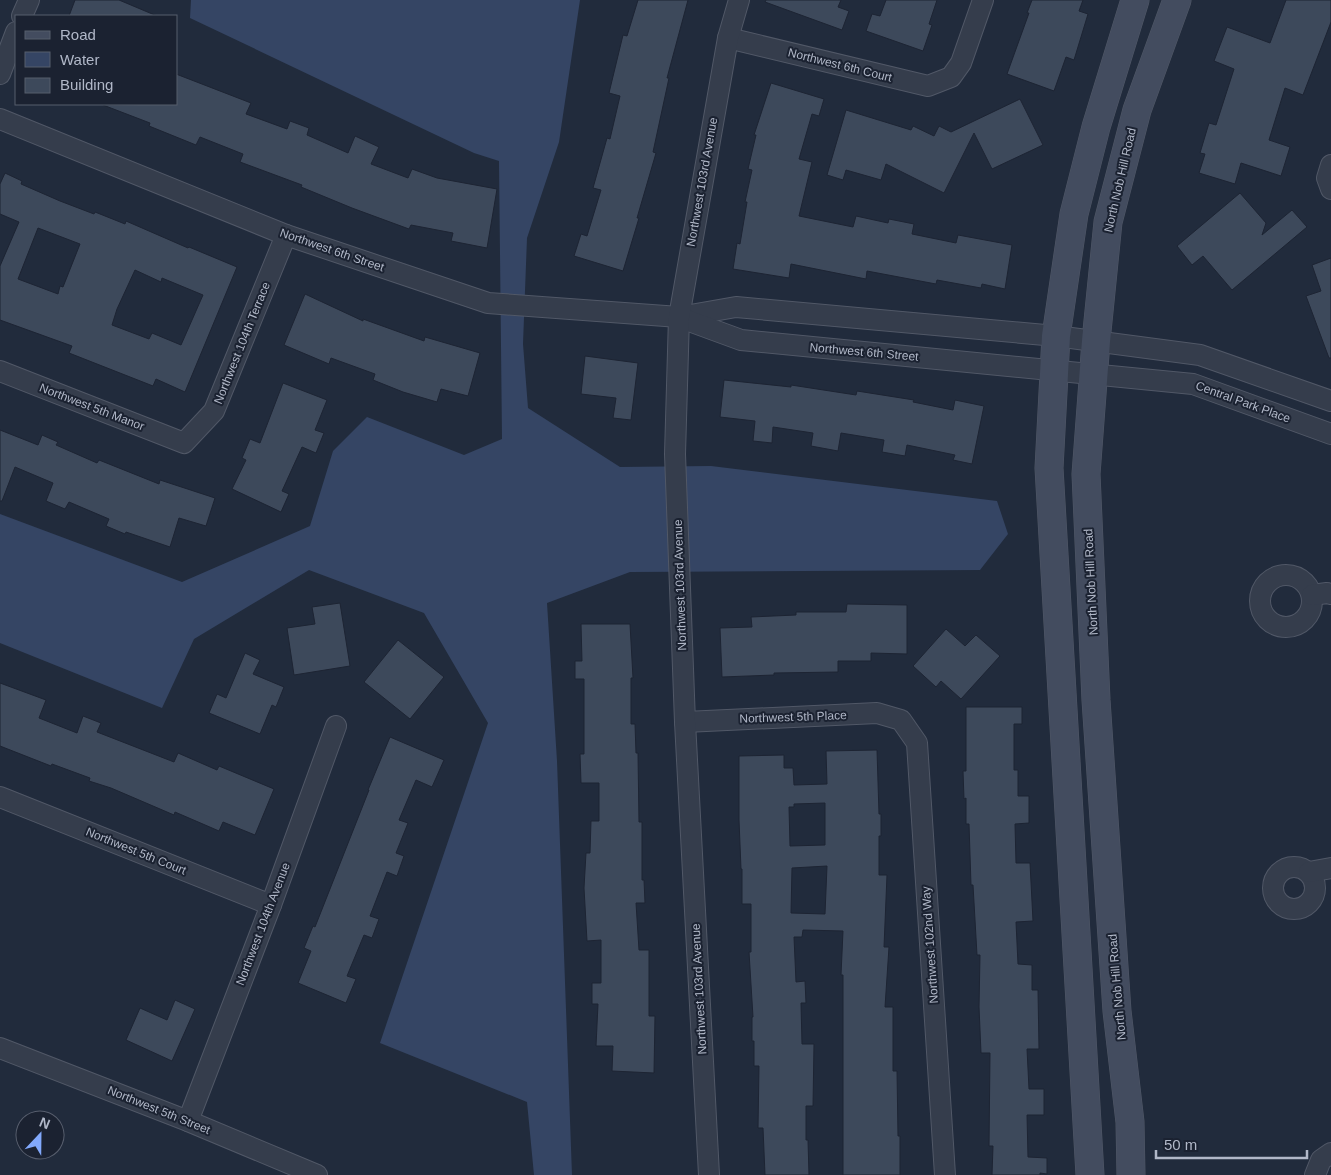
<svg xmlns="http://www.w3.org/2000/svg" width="1331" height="1175" font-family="Arial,sans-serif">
  <rect width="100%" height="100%" fill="#212b3c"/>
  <polygon fill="#354564" points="191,0 580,0 559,142 527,238 523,344 528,408 620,467 711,466 997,501 1008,534 980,570 630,572 547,603 557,761 572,1175 534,1175 527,1102 380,1043 488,723 424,613 309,570 194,639 162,708 0,643 0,514 182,582 310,526 333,451 367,417 464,455 502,439 499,161 474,153 190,18"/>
  <g fill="#3d495b" stroke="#1d2433" fill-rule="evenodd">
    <polygon points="75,0 119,0 157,16 69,16"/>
    <polygon points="638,0 688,0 667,78 669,78 653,152 656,153 637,218 639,218 623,271 574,256 581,234 587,236 601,190 593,188 607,138 610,139 620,96 609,93 623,35 627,36"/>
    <polygon points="766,0 841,0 838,7 849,11 842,30 765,2"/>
    <polygon points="886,0 937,0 929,24 932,25 923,51 866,31 872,14 880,16"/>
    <polygon points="1032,0 1083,0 1079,11 1088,14 1074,60 1066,57 1054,91 1007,74 1029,13 1027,13"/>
    <polygon points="1286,0 1331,0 1331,22 1303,95 1285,88 1269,140 1290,147 1281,176 1241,163 1235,184 1199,173 1205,154 1200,153 1209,123 1216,125 1234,69 1214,61 1227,27 1270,43"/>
    <polygon points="176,74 251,103 246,114 287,129 290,121 309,128 307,135 348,153 355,136 379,147 371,164 408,178 412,169 437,178 497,189 487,248 451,241 453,233 411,225 409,229 352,208 301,187 302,185 240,162 243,154 200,137 196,145 149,126 150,123 103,105 176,104"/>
    <polygon points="771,83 824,99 819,116 812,114 799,159 812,162 799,216 853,227 856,216 888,223 889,219 914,224 912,234 956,243 958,235 1012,245 1005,289 982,284 981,288 937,280 936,284 867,271 866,279 791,264 789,278 733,269 737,243 740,244 747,202 745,202 752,170 748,169 756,135 754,135"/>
    <polygon points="1020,99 1043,145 992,169 974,133 944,193 886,164 881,180 846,170 843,180 827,175 846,110 911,130 913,126 934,136 939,126 951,132"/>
    <path d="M5,173L22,181L21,184L60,201L94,214L95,212L125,224L126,221L188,248L189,247L237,267L185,392L156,379L153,386L69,353L72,346L0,320V266L19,222L0,214V184ZM38,228L80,244L63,287L60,286L58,294L18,279ZM135,270L161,282L162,278L203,295L181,345L152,333L149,339L112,325L117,309Z"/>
    <polygon points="1240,193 1266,223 1262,235 1292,210 1307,227 1232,290 1203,256 1192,265 1177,246"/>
    <polygon points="1331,258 1331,358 1329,358 1306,296 1321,291 1312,265"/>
    <polygon points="305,294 363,321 363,319 424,341 425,337 480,353 468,396 441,389 437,402 403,392 373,380 375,374 331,358 329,364 284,345"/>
    <polygon points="585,356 638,363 631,420 613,418 616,398 581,394"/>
    <polygon points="724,380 791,387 791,385 856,395 857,391 914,400 913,402 953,410 955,400 984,406 972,464 953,460 955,455 907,445 905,456 882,452 884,440 841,433 838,451 811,446 813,433 773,427 772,443 753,441 755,421 720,417"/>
    <polygon points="283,383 327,400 315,430 324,433 316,453 302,447 282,491 289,494 281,512 232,489 246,460 242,458 250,439 260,443"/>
    <polygon points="0,430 38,445 42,435 58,442 56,445 97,463 99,460 159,484 160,480 215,498 206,526 179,518 170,547 126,532 125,534 106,526 109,519 69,502 65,509 46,501 53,483 15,467 2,501 0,501"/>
    <polygon points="340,603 350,666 294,675 287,628 315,624 312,607"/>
    <polygon points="847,604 907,605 907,654 871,653 871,661 838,661 838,672 774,673 774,675 722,677 720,628 752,627 751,617 796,615 796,612 846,612"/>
    <polygon points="581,624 630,624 633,678 631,678 631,724 635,724 636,753 638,753 639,822 642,822 642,880 644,880 645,903 636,903 639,950 649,950 649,1016 655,1016 654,1073 612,1071 613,1046 596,1046 598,1004 592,1004 592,983 601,983 601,940 587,941 584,888 586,853 590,853 591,821 599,821 599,783 581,783 580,754 584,754 584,679 575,679 575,661 582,661"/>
    <polygon points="946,629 965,646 976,635 1000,656 961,699 941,681 936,687 913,666"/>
    <polygon points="398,640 444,677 410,719 364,682"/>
    <polygon points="245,653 260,660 253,674 284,687 276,707 272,705 260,734 209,713 217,694 226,698"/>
    <polygon points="0,683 46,700 39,718 77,733 83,716 101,723 97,732 174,762 178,753 217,770 219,766 274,789 255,835 223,822 219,831 175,812 174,815 111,788 89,781 90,778 52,764 51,766 0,746"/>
    <polygon points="966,707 1022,707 1022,724 1014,724 1014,770 1018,770 1018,796 1029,796 1029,823 1015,824 1016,863 1030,863 1033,921 1016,922 1018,964 1032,965 1032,990 1038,990 1039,1049 1027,1049 1029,1089 1044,1089 1044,1115 1027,1115 1028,1157 1047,1158 1047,1174 1040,1173 1040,1175 992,1175 993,1146 989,1146 990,1053 981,1053 979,1007 980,955 977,955 973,885 971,885 969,824 966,824 966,798 964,799 963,771 966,771"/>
    <polygon points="390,737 444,760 432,787 416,780 399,820 408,823 396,853 404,856 397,876 387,872 370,916 379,919 372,938 364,935 347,976 356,979 346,1003 298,983 311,951 304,948 313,926 315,927 369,790 368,790"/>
    <path d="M877,750L879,814H881V836H879V875H887L884,947H889L885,1007H893V1071H897L898,1136H900V1175H843V975H841L843,931L803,930L802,937H794L796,982L805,981L806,1003H801L802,1044H814L813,1106H806V1140H808L809,1175H765L763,1128H758L759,1066H754V1041H752V1017H753L749,952H751V904H742V869H741L739,820V756L784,755V768H793L794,785L827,784L826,751ZM825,803V845L790,846L789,807H794V804ZM827,866L825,914L791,913L792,868Z"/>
    <polygon points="175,1000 195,1009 172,1061 126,1040 140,1008 167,1020"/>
  </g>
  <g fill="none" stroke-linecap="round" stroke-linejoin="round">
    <g stroke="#515867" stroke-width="22">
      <g id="street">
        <polyline points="22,16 29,0"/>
        <polyline points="728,38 928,86 951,77 961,63 983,0"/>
        <polyline points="0,74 16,32"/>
        <polyline points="0,119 286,235 488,303 679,317 736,307 1056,336 1200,355 1331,401"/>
        <polyline points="1331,165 1327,178 1331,189"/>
        <polyline points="681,318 741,340 1193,384 1331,434"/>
        <polyline points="0,371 184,443 214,411 286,235"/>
        <circle cx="1286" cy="601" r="26"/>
        <polyline points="1312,595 1327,593 1331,594"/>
        <polyline points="685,722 877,713 901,720 917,743 945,1175"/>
        <polyline points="0,797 271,905"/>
        <circle cx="1294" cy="888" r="21"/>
        <polyline points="1309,872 1331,868"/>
        <polyline points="0,1048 188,1121 317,1175"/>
        <polyline points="188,1121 271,905 336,726"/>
        <polyline points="709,1175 685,722 675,454 679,317 728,38 739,0"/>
        <polyline points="1315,1175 1321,1160 1331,1153"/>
      </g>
    </g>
    <g stroke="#515867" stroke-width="29">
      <g id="secondary">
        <polyline points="1090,1175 1049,468 1056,336 1074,214 1096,127 1135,0"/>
        <polyline points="1131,1175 1130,1122 1117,1011 1096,700 1086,474 1096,341 1108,222 1137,110 1177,0"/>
      </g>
    </g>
    <use href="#street" stroke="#353d4c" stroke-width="20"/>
    <use href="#secondary" stroke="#434c5f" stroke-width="28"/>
  </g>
  <g text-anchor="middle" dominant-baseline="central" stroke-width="4" stroke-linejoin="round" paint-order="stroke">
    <g font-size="12" fill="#b1b8c8" stroke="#1b2231">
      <text transform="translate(840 65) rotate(14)">Northwest 6th Court</text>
      <text transform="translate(1120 180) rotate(-77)">North Nob Hill Road</text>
      <text transform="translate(702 182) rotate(-80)">Northwest 103rd Avenue</text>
      <text transform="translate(332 250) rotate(19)">Northwest 6th Street</text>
      <text transform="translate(242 343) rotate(-68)">Northwest 104th Terrace</text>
      <text transform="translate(864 352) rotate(5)">Northwest 6th Street</text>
      <text transform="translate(1243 402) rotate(20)">Central Park Place</text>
      <text transform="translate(92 407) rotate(21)">Northwest 5th Manor</text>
      <text transform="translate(1091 582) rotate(-93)">North Nob Hill Road</text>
      <text transform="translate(680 585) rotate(-92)">Northwest 103rd Avenue</text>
      <text transform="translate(793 717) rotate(-2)">Northwest 5th Place</text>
      <text transform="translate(136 851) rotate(22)">Northwest 5th Court</text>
      <text transform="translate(263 924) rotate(-69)">Northwest 104th Avenue</text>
      <text transform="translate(930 945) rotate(-94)">Northwest 102nd Way</text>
      <text transform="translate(1117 987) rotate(-95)">North Nob Hill Road</text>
      <text transform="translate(699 989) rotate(-93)">Northwest 103rd Avenue</text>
      <text transform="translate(159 1110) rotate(22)">Northwest 5th Street</text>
    </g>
  </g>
  <rect x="15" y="15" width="162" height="90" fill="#1b2231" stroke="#575e6d"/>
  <rect x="25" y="31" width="25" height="8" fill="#434c5f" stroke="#575e6d"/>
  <text x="60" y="40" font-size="15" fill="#b1b8c8">Road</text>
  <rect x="25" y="52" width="25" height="15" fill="#354564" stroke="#575e6d"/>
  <text x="60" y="65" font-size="15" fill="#b1b8c8">Water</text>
  <rect x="25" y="78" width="25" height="15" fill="#3d495b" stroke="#575e6d"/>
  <text x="60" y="90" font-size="15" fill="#b1b8c8">Building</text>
  <g transform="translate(40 1135) rotate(22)"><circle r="24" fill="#1b2231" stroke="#575e6d"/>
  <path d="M0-4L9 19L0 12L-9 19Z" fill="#82a9fc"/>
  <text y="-8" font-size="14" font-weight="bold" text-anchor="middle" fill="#b1b8c8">N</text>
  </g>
  <path d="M1156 1150v8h151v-8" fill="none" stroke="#b1b8c8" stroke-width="2.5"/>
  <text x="1164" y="1150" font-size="15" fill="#b1b8c8" stroke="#1b2231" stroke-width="4" paint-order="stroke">50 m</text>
</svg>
